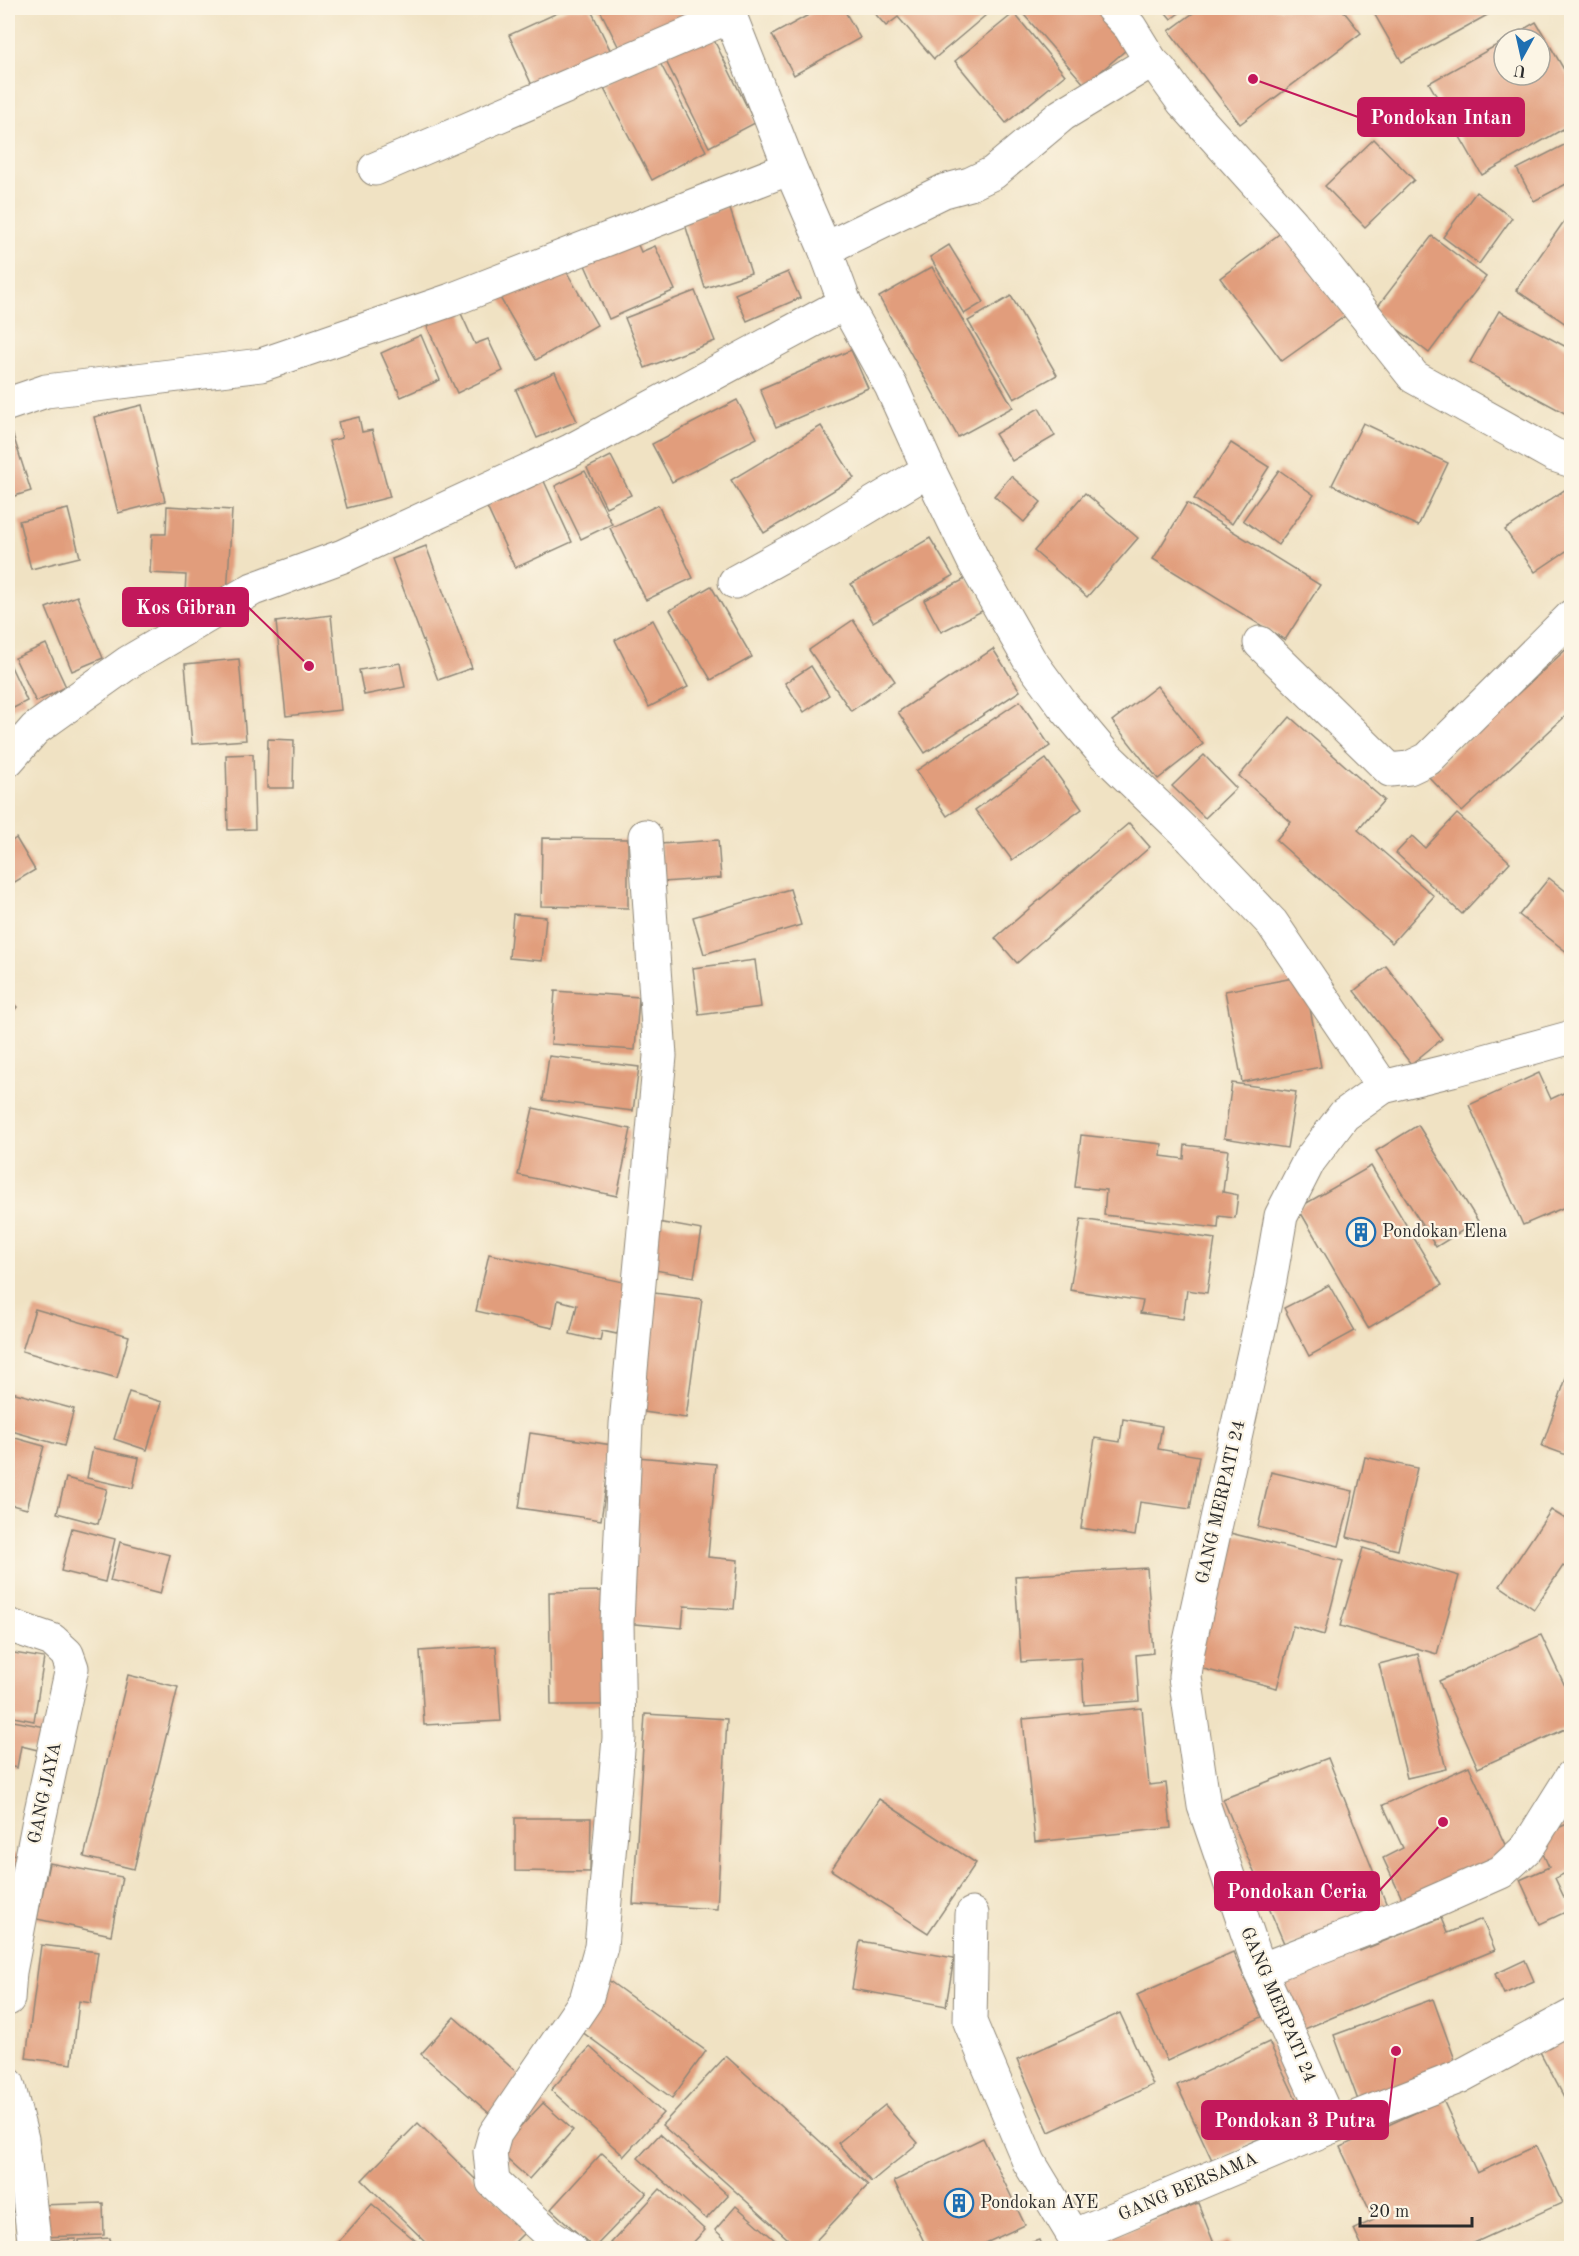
<svg xmlns="http://www.w3.org/2000/svg" width="1579" height="2256" font-family="'Old Standard TT',serif">
  <rect width="100%" height="100%" fill="#fcf5e5"/>
  <filter id="ink" filterUnits="userSpaceOnUse"><feTurbulence type="fractalNoise" baseFrequency=".0167" numOctaves="2"/><feDisplacementMap in="SourceGraphic" scale="12" xChannelSelector="R" yChannelSelector="G"/><feConvolveMatrix kernelMatrix="1 2 1 2 8 2 1 2 1" color-interpolation-filters="sRGB"/></filter>
  <filter id="wash" filterUnits="userSpaceOnUse"><feTurbulence type="fractalNoise" baseFrequency=".008" numOctaves="4" result="noise"/><feDisplacementMap in="SourceGraphic" scale="24" xChannelSelector="R" yChannelSelector="G"/><feGaussianBlur stdDeviation="1.35" result="paint"/><feColorMatrix in="noise" values="0 0 0 0 0 0 0 0 0 0 0 0 0 0 0 0 0 1.4 0 .05"/><feComposite in="paint" operator="in"/></filter>
  <g filter="url(#wash)">
    <rect width="100%" height="100%" fill="#f0e2c3"/>
    <g id="blocks">
      <g fill="#e19d7c">
        <polygon points="568,8 590,8 613,56 535,92 509,35"/>
        <polygon points="599,8 701,8 706,17 624,58"/>
        <polygon points="821,8 843,8 860,38 794,75 772,35"/>
        <polygon points="870,8 980,8 986,15 934,59 898,17 886,26"/>
        <polygon points="1018,8 1102,8 1134,43 1085,85"/>
        <polygon points="1162,8 1186,8 1171,19"/>
        <polygon points="1200,8 1341,8 1361,33 1240,124 1169,31"/>
        <polygon points="1371,8 1500,8 1402,62"/>
        <polygon points="1014,13 1065,75 1006,123 955,61"/>
        <polygon points="1536,22 1572,83 1572,124 1482,175 1429,83 1504,41 1504,75 1540,75 1540,39 1507,39"/>
        <polygon points="710,32 755,123 709,147 663,55"/>
        <polygon points="657,57 706,151 652,180 602,85"/>
        <polygon points="1374,139 1414,180 1365,227 1325,186"/>
        <polygon points="1572,141 1572,181 1534,201 1517,169"/>
        <polygon points="1476,192 1512,218 1479,264 1443,237"/>
        <polygon points="729,206 751,273 705,288 684,221"/>
        <polygon points="1567,217 1572,220 1572,328 1516,290"/>
        <polygon points="632,231 641,252 655,246 675,290 609,319 580,254"/>
        <polygon points="1282,232 1345,316 1282,361 1220,278"/>
        <polygon points="1432,236 1486,277 1429,353 1374,311"/>
        <polygon points="949,245 984,302 964,314 930,257"/>
        <polygon points="561,262 597,325 536,360 499,296"/>
        <polygon points="932,267 1013,407 958,437 879,297"/>
        <polygon points="788,272 800,298 747,321 735,294"/>
        <polygon points="695,291 715,341 645,368 625,318"/>
        <polygon points="1011,296 1057,375 1014,399 968,321"/>
        <polygon points="459,309 475,344 488,339 503,371 457,393 426,324"/>
        <polygon points="1499,311 1572,350 1572,417 1470,362"/>
        <polygon points="421,335 440,380 401,397 381,353"/>
        <polygon points="851,350 868,388 776,427 760,389"/>
        <polygon points="555,372 577,421 537,438 516,390"/>
        <polygon points="737,400 757,438 672,482 652,444"/>
        <polygon points="142,405 165,501 118,513 94,417"/>
        <polygon points="1039,408 1055,436 1012,461 995,434"/>
        <polygon points="359,417 362,432 372,430 390,497 347,508 329,441 342,438 338,422"/>
        <polygon points="1363,423 1448,463 1418,526 1332,485"/>
        <polygon points="821,426 854,478 764,533 731,480"/>
        <polygon points="12,432 31,491 8,498 8,434"/>
        <polygon points="1231,443 1269,467 1232,524 1194,499"/>
        <polygon points="611,456 631,495 606,507 587,468"/>
        <polygon points="1279,470 1314,495 1278,545 1243,520"/>
        <polygon points="585,471 612,524 581,539 555,486"/>
        <polygon points="1011,476 1041,502 1024,522 994,496"/>
        <polygon points="543,479 572,542 515,568 486,505"/>
        <polygon points="1572,485 1572,547 1535,572 1505,530"/>
        <polygon points="1085,493 1138,538 1087,597 1034,551"/>
        <polygon points="1187,503 1320,585 1285,640 1153,559"/>
        <polygon points="658,505 693,578 646,600 610,528"/>
        <polygon points="167,506 232,510 227,596 185,593 186,575 150,573 152,534 166,534"/>
        <polygon points="68,509 80,557 31,569 19,521"/>
        <polygon points="930,538 953,576 873,622 851,584"/>
        <polygon points="426,546 472,668 438,680 392,559"/>
        <polygon points="967,578 984,610 941,632 924,600"/>
        <polygon points="711,586 752,657 711,680 670,610"/>
        <polygon points="77,596 103,658 72,671 46,608"/>
        <polygon points="331,615 341,710 286,716 276,622"/>
        <polygon points="653,620 688,687 649,707 615,640"/>
        <polygon points="853,620 895,681 851,711 809,650"/>
        <polygon points="46,644 66,687 36,702 15,658"/>
        <polygon points="1572,644 1572,710 1462,812 1428,776"/>
        <polygon points="993,649 1020,691 925,753 898,712"/>
        <polygon points="239,659 246,740 192,744 185,664"/>
        <polygon points="8,660 27,701 8,711"/>
        <polygon points="400,663 405,687 364,695 359,670"/>
        <polygon points="811,666 829,695 804,712 785,683"/>
        <polygon points="1157,686 1203,744 1158,779 1112,721"/>
        <polygon points="1020,701 1050,746 947,816 916,771"/>
        <polygon points="1290,717 1384,800 1358,830 1434,896 1392,943 1276,840 1291,822 1239,776"/>
        <polygon points="268,739 294,740 293,788 267,788"/>
        <polygon points="253,754 255,829 228,830 226,755"/>
        <polygon points="1204,755 1236,788 1205,818 1172,786"/>
        <polygon points="1046,759 1082,809 1012,860 975,810"/>
        <polygon points="1457,814 1510,862 1462,914 1396,853 1412,836 1425,848"/>
        <polygon points="1129,823 1150,847 1017,963 995,938"/>
        <polygon points="16,838 35,870 8,886 8,844"/>
        <polygon points="542,838 628,839 628,908 541,906"/>
        <polygon points="718,840 721,878 663,882 660,844"/>
        <polygon points="1549,878 1572,896 1572,956 1519,915"/>
        <polygon points="790,889 801,925 704,954 693,917"/>
        <polygon points="513,914 546,917 542,961 509,958"/>
        <polygon points="755,960 761,1007 699,1015 693,968"/>
        <polygon points="1386,966 1442,1039 1411,1064 1354,991"/>
        <polygon points="1304,976 1321,1067 1242,1082 1225,991"/>
        <polygon points="555,991 639,997 635,1050 551,1044"/>
        <polygon points="8,998 17,1007 8,1018"/>
        <polygon points="549,1056 639,1067 633,1111 543,1100"/>
        <polygon points="1539,1073 1551,1099 1572,1089 1572,1204 1523,1225 1469,1105"/>
        <polygon points="1232,1083 1296,1092 1287,1148 1224,1138"/>
        <polygon points="533,1108 631,1129 617,1196 518,1175"/>
        <polygon points="1418,1125 1478,1221 1436,1247 1376,1151"/>
        <polygon points="1081,1135 1162,1144 1161,1156 1184,1159 1185,1145 1228,1150 1223,1192 1238,1195 1235,1218 1219,1216 1218,1228 1104,1215 1106,1190 1075,1187"/>
        <polygon points="1371,1166 1442,1285 1368,1328 1298,1208"/>
        <polygon points="1081,1219 1215,1239 1207,1293 1187,1290 1183,1319 1140,1313 1143,1301 1070,1290"/>
        <polygon points="658,1222 702,1230 694,1277 649,1269"/>
        <polygon points="489,1254 628,1283 617,1334 602,1331 600,1341 570,1334 577,1305 558,1300 553,1328 476,1311"/>
        <polygon points="1329,1285 1355,1331 1309,1356 1284,1308"/>
        <polygon points="654,1293 702,1299 686,1418 637,1411"/>
        <polygon points="35,1309 129,1336 117,1378 22,1351"/>
        <polygon points="1570,1367 1572,1368 1572,1457 1542,1446"/>
        <polygon points="8,1391 74,1409 64,1446 8,1430"/>
        <polygon points="129,1392 162,1402 147,1450 114,1439"/>
        <polygon points="1123,1419 1162,1426 1158,1449 1199,1456 1190,1509 1140,1502 1135,1536 1081,1528 1095,1438 1120,1442"/>
        <polygon points="530,1433 612,1445 601,1520 519,1508"/>
        <polygon points="8,1436 44,1446 27,1509 8,1504"/>
        <polygon points="93,1448 139,1458 133,1488 87,1478"/>
        <polygon points="637,1457 716,1464 708,1557 738,1560 734,1609 684,1606 682,1628 623,1623"/>
        <polygon points="1365,1457 1417,1468 1398,1550 1347,1537"/>
        <polygon points="1271,1472 1353,1491 1339,1546 1258,1527"/>
        <polygon points="66,1478 107,1489 98,1524 57,1513"/>
        <polygon points="1551,1510 1572,1523 1572,1572 1563,1566 1534,1609 1500,1586"/>
        <polygon points="72,1528 115,1539 105,1582 61,1571"/>
        <polygon points="1226,1532 1343,1561 1324,1635 1293,1626 1277,1688 1192,1666"/>
        <polygon points="120,1542 170,1555 160,1594 110,1581"/>
        <polygon points="1363,1548 1459,1576 1437,1654 1340,1626"/>
        <polygon points="1147,1568 1153,1653 1136,1655 1139,1701 1084,1705 1081,1658 1021,1662 1015,1576"/>
        <polygon points="605,1591 607,1705 551,1705 549,1592"/>
        <polygon points="1541,1635 1572,1701 1572,1726 1478,1768 1439,1681"/>
        <polygon points="496,1646 501,1721 424,1725 420,1651"/>
        <polygon points="8,1652 44,1658 34,1721 8,1716"/>
        <polygon points="1418,1654 1446,1769 1407,1778 1379,1664"/>
        <polygon points="128,1675 178,1687 134,1869 84,1857"/>
        <polygon points="1142,1708 1149,1785 1166,1783 1171,1828 1035,1842 1023,1719"/>
        <polygon points="645,1714 727,1719 717,1909 633,1904"/>
        <polygon points="8,1720 46,1727 42,1751 21,1746 17,1768 8,1766"/>
        <polygon points="1328,1758 1388,1908 1286,1948 1223,1799"/>
        <polygon points="1469,1766 1511,1858 1406,1907 1383,1858 1403,1848 1383,1805"/>
        <polygon points="879,1799 976,1863 928,1933 831,1870"/>
        <polygon points="515,1818 591,1818 590,1872 515,1871"/>
        <polygon points="1567,1824 1572,1833 1572,1870 1555,1878 1570,1910 1540,1924 1520,1880 1549,1867 1536,1838"/>
        <polygon points="8,1854 19,1855 8,1911"/>
        <polygon points="49,1863 122,1877 111,1935 37,1919"/>
        <polygon points="1441,1918 1447,1933 1482,1919 1495,1950 1295,2033 1270,1975 1355,1940 1360,1951"/>
        <polygon points="860,1941 954,1958 946,2006 852,1989"/>
        <polygon points="41,1945 98,1952 91,2003 79,2001 72,2064 26,2058"/>
        <polygon points="1233,1952 1262,2017 1167,2061 1137,1995"/>
        <polygon points="1525,1960 1534,1981 1504,1994 1495,1974"/>
        <polygon points="608,1980 706,2051 672,2098 574,2026"/>
        <polygon points="1433,1999 1458,2068 1359,2103 1334,2035"/>
        <polygon points="1120,2013 1153,2085 1049,2132 1017,2060"/>
        <polygon points="454,2017 522,2077 490,2114 421,2054"/>
        <polygon points="1572,2028 1572,2112 1537,2046"/>
        <polygon points="1269,2042 1305,2118 1212,2160 1177,2085"/>
        <polygon points="590,2047 663,2113 624,2156 551,2090"/>
        <polygon points="726,2056 868,2185 809,2248 798,2248 662,2125"/>
        <polygon points="1443,2100 1477,2173 1536,2146 1562,2203 1463,2248 1363,2248 1354,2229 1374,2220 1340,2147"/>
        <polygon points="543,2103 573,2130 529,2179 498,2151"/>
        <polygon points="885,2105 918,2143 871,2182 838,2143"/>
        <polygon points="418,2123 527,2230 509,2248 432,2248 362,2180"/>
        <polygon points="660,2134 728,2195 706,2219 638,2158"/>
        <polygon points="983,2138 1025,2225 975,2248 927,2248 894,2181"/>
        <polygon points="602,2153 647,2193 594,2248 551,2209"/>
        <polygon points="660,2189 705,2230 688,2248 617,2248 611,2243"/>
        <polygon points="103,2203 104,2235 40,2237 39,2205"/>
        <polygon points="1198,2203 1215,2246 1228,2241 1231,2248 1100,2248 1097,2242"/>
        <polygon points="372,2204 416,2241 424,2248 333,2248"/>
        <polygon points="736,2206 784,2248 735,2248 715,2230"/>
        <polygon points="110,2238 111,2248 79,2248 79,2240"/>
        <polygon points="76,2239 76,2248 47,2248 47,2240"/>
        <polygon points="1039,2240 1042,2248 1015,2248"/>
      </g>
    </g>
  </g>
  <g filter="url(#ink)">
    <use href="#blocks" fill-opacity="0" stroke="#8e8677" stroke-width="1.5"/>
    <g fill="none" stroke-linecap="round" stroke-linejoin="round">
      <g stroke="#8e8677" stroke-width="35">
        <g id="minor">
          <polyline points="727,8 790,168 825,249 845,303 891,386 929,470 974,562 1029,659 1062,704 1104,754 1192,839 1272,923 1383,1087"/>
          <polyline points="1112,8 1130,27 1151,61 1160,70 1183,102 1292,223 1414,377 1554,455 1572,461"/>
          <polyline points="375,169 731,16"/>
          <polyline points="825,249 944,191 970,184 993,173 1062,115 1151,61"/>
          <polyline points="8,404 46,391 261,365 451,300 790,168"/>
          <polyline points="735,582 829,530 929,470"/>
          <polyline points="1260,643 1390,770 1409,768 1428,759 1572,616"/>
          <polyline points="8,760 35,729 129,662 253,589 343,556 570,451 845,303"/>
          <polyline points="8,1625 52,1640 67,1654 72,1668 38,1825 10,1972 8,1999"/>
          <polyline points="972,1914 970,2022 1029,2162 1078,2243"/>
          <polyline points="1260,1970 1413,1911 1501,1872 1527,1848 1572,1776"/>
          <polyline points="8,2084 22,2139 35,2248"/>
          <polyline points="1331,2127 1260,1970 1204,1806 1185,1677 1188,1650 1270,1280 1281,1216 1309,1161 1344,1115 1383,1087 1452,1070 1572,1037"/>
          <polyline points="569,2248 551,2236 493,2182 490,2152 495,2134 586,2000 601,1947 619,1738 617,1622 626,1424 660,1056 645,836"/>
          <polyline points="1077,2248 1081,2235 1085,2231 1331,2127 1459,2077 1572,2016"/>
        </g>
      </g>
      <use href="#minor" stroke="#fff" stroke-width="33"/>
    </g>
  </g>
  <defs>
    <g id="building-ring" transform="scale(1.5)"><circle r="9.5" fill="#fcf5e5" stroke="#1f6fb2" stroke-width="1.5"/><path d="M-4-6H4V6H1V3H-1V6H-4ZM-2.5-4.3h1.7v1.8h-1.7ZM.8-4.3h1.7v1.8H.8ZM-2.5-1h1.7V.8h-1.7ZM.8-1h1.7V.8H.8Z" fill="#1f6fb2"/></g>
  </defs>
  <g fill-rule="evenodd">
    <use href="#building-ring" x="1361" y="1232"/>
    <use href="#building-ring" x="959" y="2203"/>
  </g>
  <g text-anchor="middle" dominant-baseline="central" stroke-width="4.5" stroke-linejoin="round" paint-order="stroke">
    <g font-size="18" fill="#2b2b2b" stroke="#fcf5e5" text-anchor="start">
      <text x="1382" y="1232">Pondokan Elena</text>
      <text x="980" y="2203">Pondokan AYE</text>
    </g>
    <g font-size="18" fill="#2b2b2b" stroke="#fcf5e5">
      <text transform="translate(1221 1502) rotate(-77)">GANG MERPATI 24</text>
      <text transform="translate(45 1793) rotate(-78)">GANG JAYA</text>
      <text transform="translate(1278 2005) rotate(67)">GANG MERPATI 24</text>
      <text transform="translate(1188 2187) rotate(-23)">GANG BERSAMA</text>
    </g>
  </g>
  <path fill="none" stroke="#c2185b" stroke-width="2" d="M1253 79L1358 117M309 666L248 607M1443 1822L1379 1891M1396 2051L1388 2120"/>
  <g fill="#c2185b" stroke="#fcf5e5" stroke-width="2">
    <circle cx="1253" cy="79" r="6"/>
    <circle cx="309" cy="666" r="6"/>
    <circle cx="1443" cy="1822" r="6"/>
    <circle cx="1396" cy="2051" r="6"/>
  </g>
  <g fill="#c2185b" stroke="#c2185b" stroke-width="2">
    <rect x="1358" y="98" width="166" height="38" rx="6"/>
    <rect x="123" y="588" width="125" height="38" rx="6"/>
    <rect x="1215" y="1872" width="164" height="38" rx="6"/>
    <rect x="1202" y="2101" width="186" height="38" rx="6"/>
  </g>
  <g font-size="20" text-anchor="middle" font-weight="bold" fill="#fff">
    <text x="1441" y="124">Pondokan Intan</text>
    <text x="186" y="614">Kos Gibran</text>
    <text x="1297" y="1898">Pondokan Ceria</text>
    <text x="1295" y="2127">Pondokan 3 Putra</text>
  </g>
  <rect width="1579" height="2256" fill="none" stroke="#fcf5e5" stroke-width="30"/>
  <g transform="translate(1522 57) rotate(188)"><circle r="28" fill="#fcf5e5" stroke="#a8a49b" stroke-width="1.5"/>
  <path d="M0-4.5L10 22L0 15L-10 22Z" fill="#1f6fb2"/>
  <text y="-9" font-size="16" font-weight="bold" text-anchor="middle" fill="#2b2b2b">U</text>
  </g>
  <path d="M1360 2217v9h112v-9" fill="none" stroke="#2b2b2b" stroke-width="3"/>
  <text x="1369" y="2217" font-size="18" fill="#2b2b2b" stroke="#fcf5e5" stroke-width="4.5" paint-order="stroke">20 m</text>
</svg>
